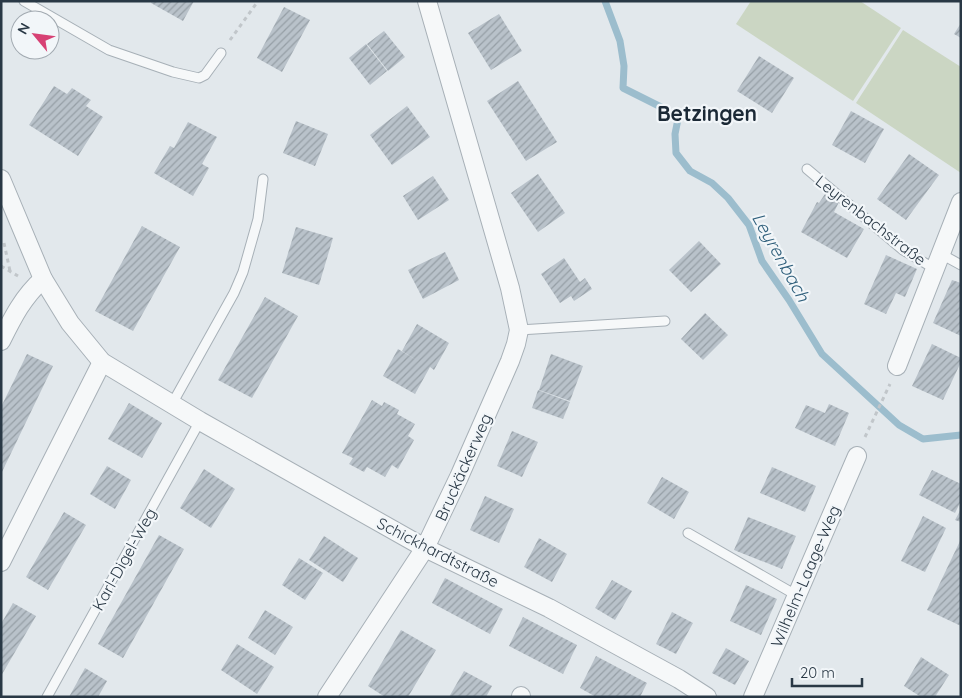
<svg xmlns="http://www.w3.org/2000/svg" width="962" height="698" font-family="Quicksand,sans-serif">
  <defs>
    <pattern id="building-hatch" width="6" height="6" patternUnits="userSpaceOnUse" patternTransform="scale(1.25)"><rect width="6" height="6" fill="#b9c2ca"/><path d="M-1 1l2-2M0 6l6-6M5 7l2-2" fill="none" stroke="#969fa6"/></pattern>
  </defs>
  <rect width="100%" height="100%" fill="#e2e8ec"/>
  <g fill="#cbd6c3">
    <polygon points="751,1 860,1 901,28 853,101 736,24"/>
    <polygon points="903,30 961,67 961,173 856,103"/>
  </g>
  <g fill="none" stroke-linecap="round" stroke-linejoin="round">
    <polyline stroke="#9cbdcd" stroke-width="7" points="605,1 620,41 624,66 623,88 667,110 678,119 675,134 676,153 690,171 712,183 728,198 749,225 762,261 789,300 822,354 899,425 923,439 961,435"/>
  </g>
  <g fill="url(#building-hatch)">
    <polygon points="152,1 194,1 183,21 151,3"/>
    <polygon points="284,7 310,20 282,72 257,58"/>
    <polygon points="499,14 522,51 491,70 468,33"/>
    <polygon points="961,23 961,38 954,34"/>
    <polygon points="384,31 405,57 388,71 367,44"/>
    <polygon points="366,44 387,71 370,85 349,58"/>
    <polygon points="759,56 794,78 772,113 737,91"/>
    <polygon points="518,81 557,142 526,161 487,101"/>
    <polygon points="54,86 67,94 72,88 91,100 86,106 103,117 78,156 29,125"/>
    <polygon points="407,106 430,137 392,165 370,135"/>
    <polygon points="851,111 884,129 865,163 832,145"/>
    <polygon points="296,121 328,134 315,166 283,153"/>
    <polygon points="188,122 217,137 202,164 209,168 193,196 154,173 170,146 174,148"/>
    <polygon points="909,154 939,175 906,220 877,199"/>
    <polygon points="538,174 565,213 538,232 511,193"/>
    <polygon points="433,176 449,200 418,220 403,196"/>
    <polygon points="825,194 839,202 834,212 864,229 847,258 801,232 817,202 819,203"/>
    <polygon points="142,226 180,247 133,331 95,311"/>
    <polygon points="296,227 333,238 319,285 282,273"/>
    <polygon points="699,241 721,264 691,292 669,270"/>
    <polygon points="445,252 459,280 423,299 408,270"/>
    <polygon points="886,255 917,269 905,297 896,293 886,314 864,304"/>
    <polygon points="564,258 580,282 585,278 592,289 574,301 571,296 560,303 541,274"/>
    <polygon points="952,280 961,283 961,336 933,323"/>
    <polygon points="265,297 298,316 252,398 218,380"/>
    <polygon points="705,313 728,335 703,360 681,339"/>
    <polygon points="417,324 449,343 434,370 430,367 415,394 383,376 398,349 418,361 402,351"/>
    <polygon points="932,344 961,358 961,362 943,400 912,386"/>
    <polygon points="27,354 53,366 1,474 1,407"/>
    <polygon points="551,354 583,366 570,401 539,390"/>
    <polygon points="538,390 570,402 563,419 532,408"/>
    <polygon points="372,400 382,406 384,402 399,410 397,414 415,424 408,436 414,440 398,469 392,465 385,477 367,467 364,472 349,464 353,458 342,453"/>
    <polygon points="129,403 162,423 142,458 108,439"/>
    <polygon points="829,404 849,413 835,446 795,428 806,405 825,413"/>
    <polygon points="512,431 538,442 522,477 497,466"/>
    <polygon points="107,466 131,480 115,509 90,494"/>
    <polygon points="772,467 816,486 805,512 760,493"/>
    <polygon points="204,469 235,489 211,528 180,508"/>
    <polygon points="932,470 961,484 961,501 955,513 919,495"/>
    <polygon points="662,477 689,492 674,519 647,503"/>
    <polygon points="485,496 514,509 499,543 470,530"/>
    <polygon points="961,509 961,522 955,520"/>
    <polygon points="64,512 86,525 48,590 26,577"/>
    <polygon points="923,516 946,528 925,572 901,561"/>
    <polygon points="748,517 796,536 782,569 734,550"/>
    <polygon points="159,535 184,549 123,658 98,644"/>
    <polygon points="324,536 358,558 343,582 309,560"/>
    <polygon points="539,538 567,554 552,582 524,567"/>
    <polygon points="961,539 961,626 927,610"/>
    <polygon points="299,558 323,573 305,600 282,585"/>
    <polygon points="445,578 503,609 490,634 432,603"/>
    <polygon points="612,580 632,591 615,620 595,608"/>
    <polygon points="746,585 777,599 761,635 730,621"/>
    <polygon points="13,603 36,616 1,676 1,624"/>
    <polygon points="265,610 293,627 275,655 248,638"/>
    <polygon points="672,612 693,623 676,654 656,644"/>
    <polygon points="523,617 577,645 563,674 509,646"/>
    <polygon points="401,630 436,650 408,697 385,697 368,686"/>
    <polygon points="237,644 274,667 257,694 221,670"/>
    <polygon points="726,648 749,661 735,685 712,673"/>
    <polygon points="596,656 647,683 640,697 596,697 580,688"/>
    <polygon points="921,657 949,675 935,697 921,697 904,686"/>
    <polygon points="85,668 107,681 98,697 69,697"/>
    <polygon points="464,671 492,686 486,697 449,697"/>
  </g>
  <g fill="none" stroke-linecap="round" stroke-linejoin="round">
    <g stroke="#a7b0b7" stroke-width="11">
      <g id="lane">
        <polyline points="24,1 109,50 173,72 199,78 205,75 221,53"/>
        <polyline points="807,169 903,250 935,269"/>
        <polyline points="941,254 961,265"/>
        <polyline points="519,330 665,321"/>
        <polyline points="172,404 234,293 243,272 258,219 263,179"/>
        <polyline points="688,533 796,595"/>
        <polyline points="47,697 200,421"/>
      </g>
    </g>
    <g stroke="#a7b0b7" stroke-width="20">
      <g id="street">
        <polyline points="1,179 43,279 70,323 102,362 200,421 425,548 549,608 679,679 707,697"/>
        <path d="M1,341C13,317 23,297 43,279"/>
        <polyline points="897,366 961,202"/>
        <polyline points="1,562 102,362"/>
        <polyline points="327,697 425,548 459,477 510,361 516,344 519,330 510,288 427,1"/>
        <polyline points="521,697 521,696"/>
        <polyline points="753,697 857,456"/>
      </g>
    </g>
    <g stroke="#c1c6ca" stroke-width="3" stroke-dasharray="4 4" stroke-linecap="butt">
      <polyline points="230,40 258,1"/>
      <polyline points="4,243 10,271"/>
      <polyline points="1,266 18,276"/>
      <polyline points="865,437 890,384"/>
    </g>
    <use href="#lane" stroke="#f6f8f9" stroke-width="9"/>
    <use href="#street" stroke="#f6f8f9" stroke-width="18"/>
  </g>
  <g text-anchor="middle" dominant-baseline="central" stroke-width="4.5" stroke-linejoin="round" paint-order="stroke">
    <g font-size="16" fill="#293845" stroke="#f2f6f9">
      <text transform="translate(871 220) rotate(38)">Leyrenbachstraße</text>
      <text transform="translate(463 467) rotate(-66)">Bruckäckerweg</text>
      <text transform="translate(438 552) rotate(27)">Schickhardtstraße</text>
      <text transform="translate(124 559) rotate(-61)">Karl-Digel-Weg</text>
      <text transform="translate(805 576) rotate(-67)">Wilhelm-Laage-Weg</text>
    </g>
    <g font-size="18" font-style="italic" fill="#30607c" stroke="#f2f6f9">
      <text transform="translate(781 257) rotate(61)">Leyrenbach</text>
    </g>
    <g font-size="21" font-weight="bold" fill="#1b2936" stroke="#f2f6f9">
      <text x="707" y="113">Betzingen</text>
    </g>
  </g>
  <rect width="962" height="698" fill="none" stroke="#293845" stroke-width="5"/>
  <g transform="translate(35 35) rotate(299)"><circle r="24" fill="#f2f6f9" stroke="#a2aab1"/>
  <path d="M0-4L9 19L0 12L-9 19Z" fill="#d74174"/>
  <text y="-8" font-size="14" font-weight="bold" text-anchor="middle" fill="#293845">N</text>
  </g>
  <path d="M792 678v8h70v-8" fill="none" stroke="#293845" stroke-width="2.5"/>
  <text x="800" y="678" font-size="15" fill="#293845" stroke="#f2f6f9" stroke-width="4" paint-order="stroke">20 m</text>
</svg>
